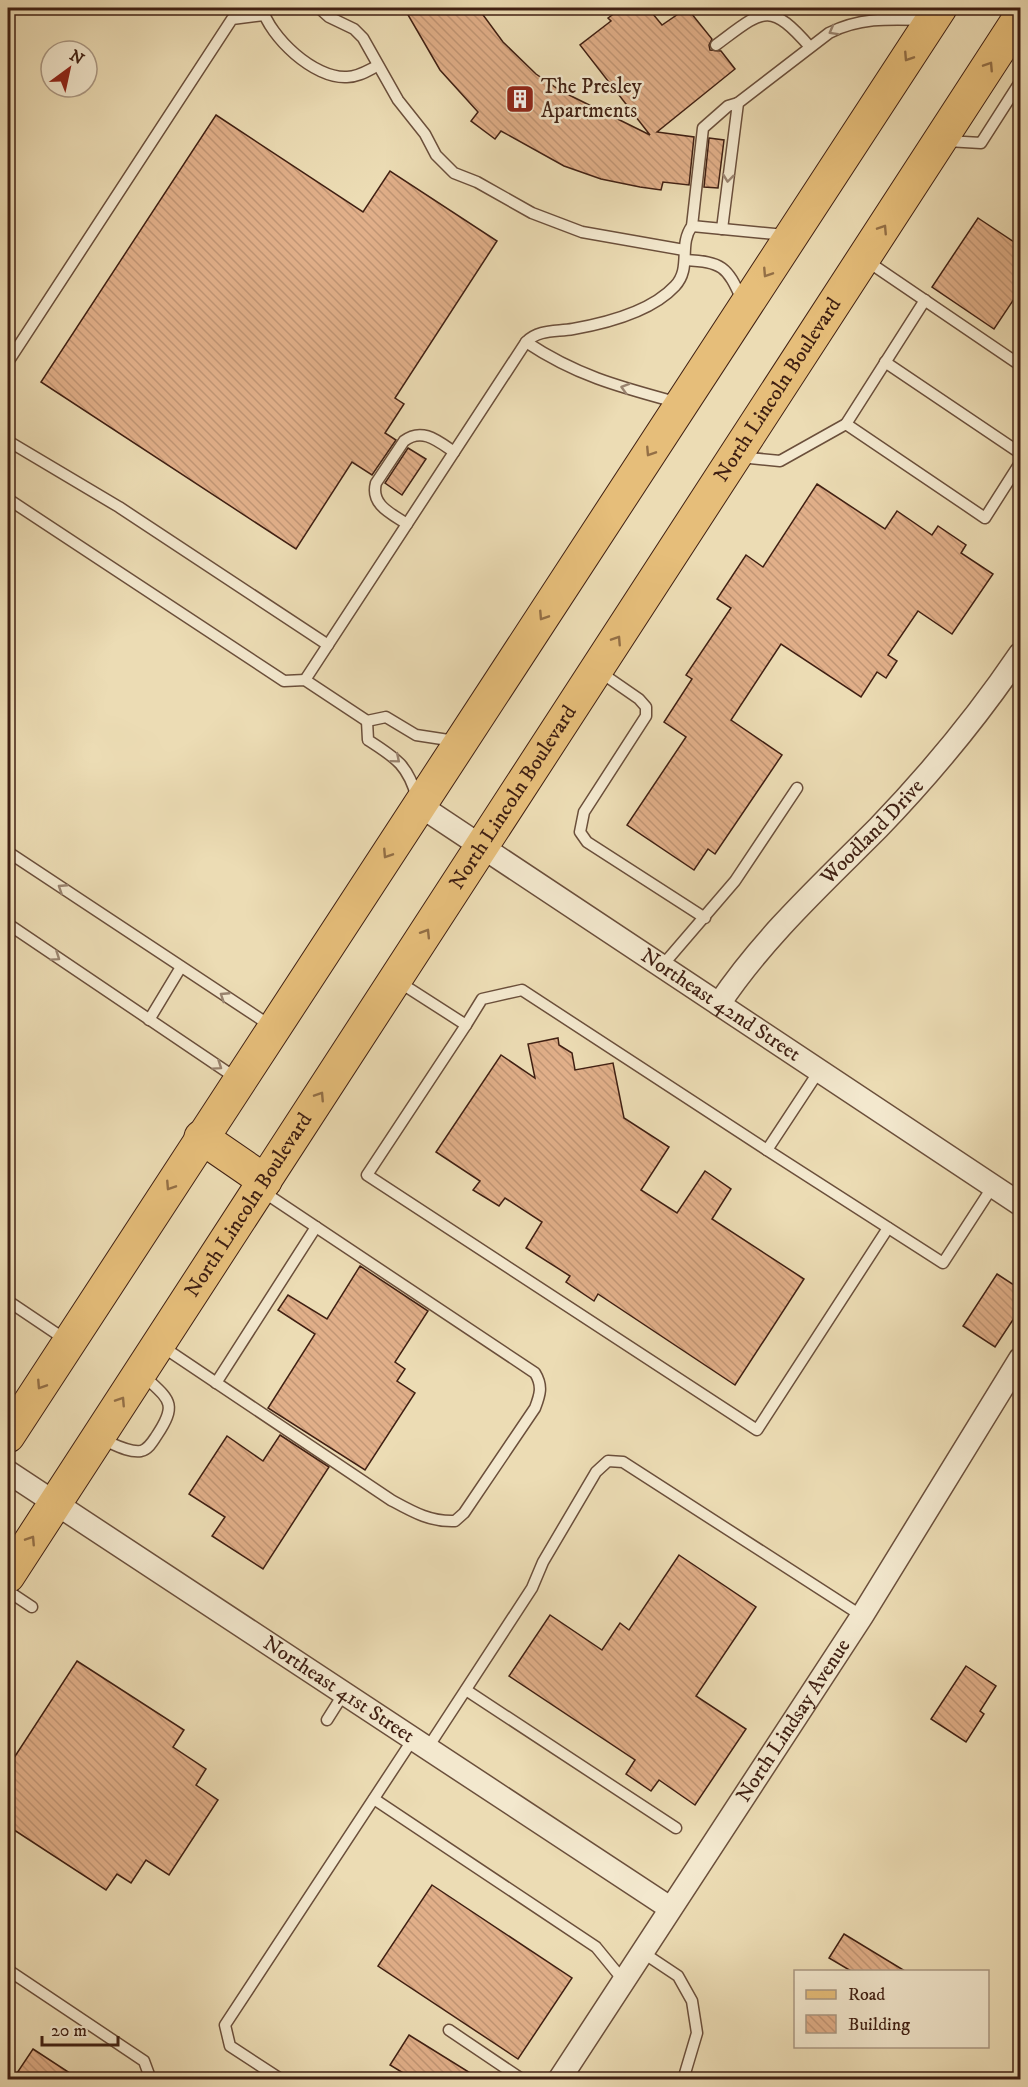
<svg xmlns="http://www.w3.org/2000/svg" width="1028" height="2087" font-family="'IM FELL DW Pica',serif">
  <defs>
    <pattern id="building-back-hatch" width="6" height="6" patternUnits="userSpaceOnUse" patternTransform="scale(1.5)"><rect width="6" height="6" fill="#e1af89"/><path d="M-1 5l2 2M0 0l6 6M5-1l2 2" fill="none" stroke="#c29675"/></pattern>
  </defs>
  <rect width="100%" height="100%" fill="#ecdcb4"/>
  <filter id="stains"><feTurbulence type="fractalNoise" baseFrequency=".00333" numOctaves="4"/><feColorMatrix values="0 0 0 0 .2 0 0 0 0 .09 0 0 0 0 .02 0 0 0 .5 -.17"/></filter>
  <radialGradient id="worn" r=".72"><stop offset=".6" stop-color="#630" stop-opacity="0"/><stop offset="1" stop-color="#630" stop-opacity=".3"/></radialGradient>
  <g fill="url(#building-back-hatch)" stroke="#402013" stroke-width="1.5">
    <polygon points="404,8 478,8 503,42 536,74 561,91 650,135 580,45 611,21 608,18 622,8 648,8 662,25 687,8 712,39 709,45 710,50 721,51 735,69 657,132 694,137 689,185 663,182 661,190 640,187 601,179 564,166 501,131 495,139 471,121 478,112 440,70"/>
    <polygon points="216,115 363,212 390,171 497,241 395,398 404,404 385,433 396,440 372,475 352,462 296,549 41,382"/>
    <polygon points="709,138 724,140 718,188 704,187"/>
    <polygon points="978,218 1020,246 1020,290 994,329 932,287"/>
    <polygon points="408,448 426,459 402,495 385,483"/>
    <polygon points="817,484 885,529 897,511 932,535 938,526 966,545 961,553 993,574 952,634 918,611 888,655 897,661 886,678 877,672 861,697 781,644 731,720 782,755 715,854 708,849 694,870 627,825 686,737 664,722 692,679 686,675 731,608 717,599 746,555 763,567"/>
    <polygon points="558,1038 559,1045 572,1053 575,1070 613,1063 624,1118 669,1147 641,1190 677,1213 705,1171 731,1189 712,1219 804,1279 735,1385 598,1294 594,1301 566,1282 570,1276 526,1248 542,1222 505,1198 499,1206 473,1190 480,1181 436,1152 501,1055 535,1078 528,1044"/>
    <polygon points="360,1266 428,1311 395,1362 405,1369 397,1381 415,1393 365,1470 268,1408 315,1334 278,1310 288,1295 327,1319"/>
    <polygon points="997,1274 1020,1289 1020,1309 995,1347 963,1326"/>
    <polygon points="280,1435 329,1467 263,1569 212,1536 225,1517 189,1494 227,1436 263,1461"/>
    <polygon points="679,1555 756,1607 696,1696 746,1729 695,1805 659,1780 651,1791 626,1774 635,1760 509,1676 550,1615 602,1650 620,1623 629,1630"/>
    <polygon points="77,1661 184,1730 173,1747 206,1769 196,1785 218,1800 169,1875 146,1860 131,1883 117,1874 106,1890 8,1826 8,1767"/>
    <polygon points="966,1666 996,1686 980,1711 984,1714 966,1742 931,1719"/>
    <polygon points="432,1885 572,1978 518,2059 378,1966"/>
    <polygon points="844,1934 905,1971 851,1971 829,1958"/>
    <polygon points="409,2035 480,2079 413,2079 390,2065"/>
    <polygon points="33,2049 79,2079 13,2079"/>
  </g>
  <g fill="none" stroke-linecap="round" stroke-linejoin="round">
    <g stroke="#6b4f3b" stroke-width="13">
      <g id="service">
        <path d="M262,8C270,37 314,79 347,77C358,77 367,71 377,66"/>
        <polyline points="319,8 329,17 354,29 363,38 398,100 425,134 436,155 454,173 477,182 532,213 582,232 684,250"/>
        <path d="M716,45C763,10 769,0 810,47"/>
        <polyline points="947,141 981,143 1020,82"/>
        <polyline points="692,226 785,235"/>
        <path d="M722,229L738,103L829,33C860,17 891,19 925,20"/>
        <path d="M685,260C722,262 727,266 742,300"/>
        <polyline points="867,261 1020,365"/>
        <path d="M526,342C577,376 620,387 679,403"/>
        <polyline points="8,362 232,19 264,15"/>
        <polyline points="885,362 1020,453"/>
        <polyline points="846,424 925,300"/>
        <polyline points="8,441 119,507 328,645"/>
        <polyline points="740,457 780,461 846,424 985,518 1020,463"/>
        <polyline points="8,499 284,681 305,680 367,721 386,717 416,735 455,741"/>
        <path d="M407,524C392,514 370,505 376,483L404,441C422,427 438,441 454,452"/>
        <polyline points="600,672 639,699 646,707 646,716 584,812 580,832 587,842 705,918"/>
        <path d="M305,680L526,342C539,329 556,332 573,329C607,323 651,312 675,286C692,268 678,245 692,226L703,128L728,106L738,103"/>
        <path d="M367,721L368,740C396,758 408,765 417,798"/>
        <polyline points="8,852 271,1026"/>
        <polyline points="8,924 236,1078"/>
        <polyline points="662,966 735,881 797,788"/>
        <polyline points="399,982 466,1025 482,999 522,990 767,1150"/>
        <polyline points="149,1020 181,967"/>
        <polyline points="466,1025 367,1175 757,1430 888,1228"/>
        <polyline points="819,1071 767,1150 943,1263 993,1186"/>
        <polyline points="8,1301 66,1340"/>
        <path d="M160,1345L391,1500C413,1512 430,1522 455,1521L464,1513L535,1408C540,1395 543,1386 535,1373L262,1191"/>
        <polyline points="216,1383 316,1227"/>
        <path d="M101,1439C112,1443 128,1453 141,1451C149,1449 153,1441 157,1435C179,1402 168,1399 143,1375"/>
        <polyline points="8,1591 32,1607"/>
        <polyline points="466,1690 676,1828"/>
        <polyline points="327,1720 344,1693"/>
        <polyline points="427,1749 532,1588 543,1562 596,1472 608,1461 623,1462 862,1616"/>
        <polyline points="374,1799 596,1947 623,1980"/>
        <polyline points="642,1952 678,1976 692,2001 697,2033 683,2080"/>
        <polyline points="8,1970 144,2061 151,2080"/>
        <polyline points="449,2030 523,2080"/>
        <polyline points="282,2080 230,2046 225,2025 413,1739"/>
      </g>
    </g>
    <g stroke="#6b4f3b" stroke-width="25">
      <g id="minor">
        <path id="s1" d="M419,805L1020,1204"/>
        <path id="s2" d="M719,1004C764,937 821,885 878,828C930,774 978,716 1020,654"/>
        <path id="s3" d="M8,1472L670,1908"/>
        <path id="s4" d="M559,2080L862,1616L1020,1359"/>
      </g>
    </g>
    <g stroke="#402013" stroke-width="35">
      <g id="primary">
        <polyline points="201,1137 265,1181"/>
        <polyline points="8,1436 940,8"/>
        <path id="s5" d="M8,1576L1020,17"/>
      </g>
    </g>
    <use href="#service" stroke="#f3e8ce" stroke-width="10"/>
    <use href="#minor" stroke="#f3e8ce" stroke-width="22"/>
    <use href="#primary" stroke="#e6be7a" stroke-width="33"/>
  </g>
  <defs><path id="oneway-chevron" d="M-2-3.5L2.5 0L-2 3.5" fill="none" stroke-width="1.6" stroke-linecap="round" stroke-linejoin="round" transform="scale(1.5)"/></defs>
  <g stroke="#9a8470">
    <use href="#oneway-chevron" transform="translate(833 31) rotate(151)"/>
    <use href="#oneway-chevron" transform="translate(728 178) rotate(97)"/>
    <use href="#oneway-chevron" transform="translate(625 388) rotate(-164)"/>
    <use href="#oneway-chevron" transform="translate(396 759) rotate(40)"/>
    <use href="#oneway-chevron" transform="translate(62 888) rotate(-147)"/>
    <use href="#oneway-chevron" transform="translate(56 957) rotate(34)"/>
    <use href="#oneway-chevron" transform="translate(224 996) rotate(-147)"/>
    <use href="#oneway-chevron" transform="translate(218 1066) rotate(34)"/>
  </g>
  <g stroke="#936f46">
    <use href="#oneway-chevron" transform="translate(908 57) rotate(123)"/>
    <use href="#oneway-chevron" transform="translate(989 66) rotate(-57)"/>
    <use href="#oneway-chevron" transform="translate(883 229) rotate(-57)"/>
    <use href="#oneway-chevron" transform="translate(767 273) rotate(123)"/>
    <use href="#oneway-chevron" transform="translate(650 452) rotate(123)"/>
    <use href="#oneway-chevron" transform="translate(543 616) rotate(123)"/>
    <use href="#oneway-chevron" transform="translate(617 640) rotate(-57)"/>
    <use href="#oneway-chevron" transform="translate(387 854) rotate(123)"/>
    <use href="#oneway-chevron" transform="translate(426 933) rotate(-58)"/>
    <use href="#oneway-chevron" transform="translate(320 1096) rotate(-57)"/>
    <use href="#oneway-chevron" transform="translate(170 1186) rotate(123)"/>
    <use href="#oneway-chevron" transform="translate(41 1385) rotate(123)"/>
    <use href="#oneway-chevron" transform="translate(121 1401) rotate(-57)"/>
    <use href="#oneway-chevron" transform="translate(31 1540) rotate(-57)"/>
  </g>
  <defs>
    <g id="building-square" transform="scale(1.5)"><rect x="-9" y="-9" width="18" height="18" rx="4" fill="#8f2418" stroke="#f3e8ce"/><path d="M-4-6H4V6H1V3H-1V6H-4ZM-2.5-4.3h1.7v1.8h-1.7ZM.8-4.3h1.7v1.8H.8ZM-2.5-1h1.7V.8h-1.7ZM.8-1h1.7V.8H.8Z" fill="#fff"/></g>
  </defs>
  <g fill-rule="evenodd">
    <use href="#building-square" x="520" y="99"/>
  </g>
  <g text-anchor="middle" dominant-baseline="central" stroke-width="5" stroke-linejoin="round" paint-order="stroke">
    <g font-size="21" fill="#402013" stroke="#f3e8ce" text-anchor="start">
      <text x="541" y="87">The Presley<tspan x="541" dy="24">Apartments</tspan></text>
    </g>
    <g font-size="21" fill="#402013" stroke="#f3e8ce">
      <text stroke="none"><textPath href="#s5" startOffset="1414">North Lincoln Boulevard</textPath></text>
      <text stroke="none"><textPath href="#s5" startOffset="928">North Lincoln Boulevard</textPath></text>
      <text stroke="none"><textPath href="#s2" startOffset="231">Woodland Drive</textPath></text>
      <text stroke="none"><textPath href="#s1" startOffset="362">Northeast 42nd Street</textPath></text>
      <text stroke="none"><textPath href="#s5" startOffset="442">North Lincoln Boulevard</textPath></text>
      <text stroke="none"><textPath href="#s3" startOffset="396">Northeast 41st Street</textPath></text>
      <text stroke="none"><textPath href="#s4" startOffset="429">North Lindsay Avenue</textPath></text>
    </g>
  </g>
  <rect width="1028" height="2087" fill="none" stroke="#ecdcb4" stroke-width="30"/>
  <rect x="9" y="9" width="1010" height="2069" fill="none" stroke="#402013" stroke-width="3"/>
  <rect x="15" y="15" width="998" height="2057" fill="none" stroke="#402013" stroke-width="1.5"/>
  <rect x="794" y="1970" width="195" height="78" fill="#f3e8ce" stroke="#ab9883" stroke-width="1.5"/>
  <rect x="806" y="1990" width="30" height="9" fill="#e6be7a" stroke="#ab9883" stroke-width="1.5"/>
  <text x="848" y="2000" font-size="18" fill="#402013">Road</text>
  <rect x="806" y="2015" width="30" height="18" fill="url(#building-back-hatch)" stroke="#ab9883" stroke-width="1.5"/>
  <text x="848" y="2030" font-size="18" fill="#402013">Building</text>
  <g transform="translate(69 69) rotate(33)"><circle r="28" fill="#f3e8ce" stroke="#ab9883" stroke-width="1.5"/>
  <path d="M0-4.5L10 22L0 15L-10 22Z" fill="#8f2418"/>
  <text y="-9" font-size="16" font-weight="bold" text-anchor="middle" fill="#402013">N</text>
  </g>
  <path d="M42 2036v9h76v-9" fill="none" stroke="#402013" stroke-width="3"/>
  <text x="51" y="2036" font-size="18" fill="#402013" stroke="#f3e8ce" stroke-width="4.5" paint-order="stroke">20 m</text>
  <rect width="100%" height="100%" filter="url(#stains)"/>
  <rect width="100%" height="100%" fill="url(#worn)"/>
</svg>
